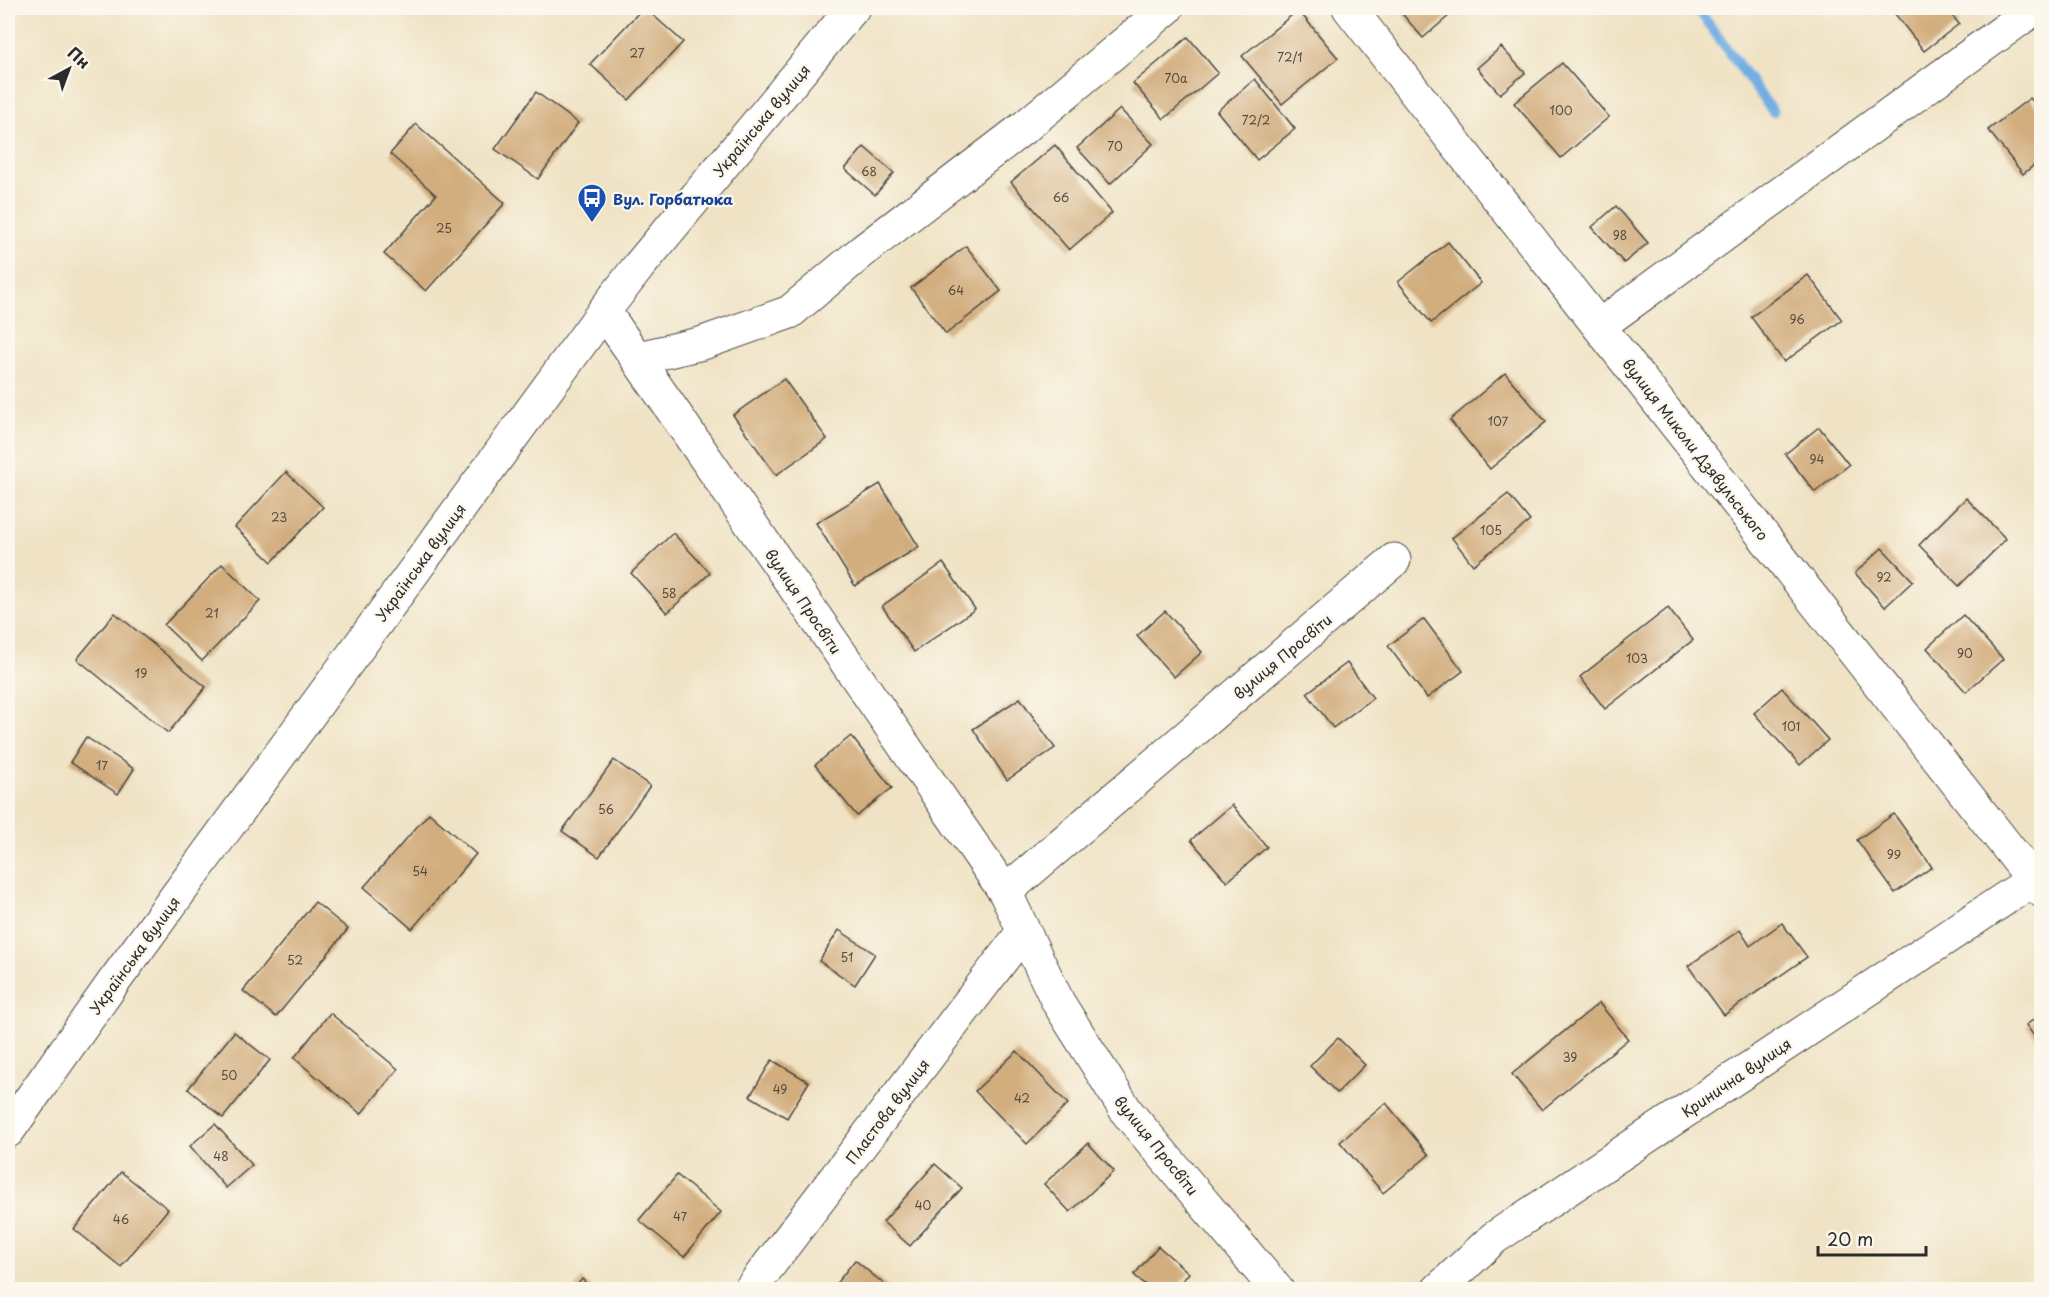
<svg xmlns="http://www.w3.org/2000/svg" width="2049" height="1297" font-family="'Playpen Sans',sans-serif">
  <rect width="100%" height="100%" fill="#fbf7ec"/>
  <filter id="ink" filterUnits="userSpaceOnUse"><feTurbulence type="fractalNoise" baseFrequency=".0167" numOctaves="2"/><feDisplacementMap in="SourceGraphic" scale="12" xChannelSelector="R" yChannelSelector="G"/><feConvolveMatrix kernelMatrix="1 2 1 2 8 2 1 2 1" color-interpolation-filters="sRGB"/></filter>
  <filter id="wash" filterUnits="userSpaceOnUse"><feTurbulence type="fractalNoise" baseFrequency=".008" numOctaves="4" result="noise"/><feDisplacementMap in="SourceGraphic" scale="24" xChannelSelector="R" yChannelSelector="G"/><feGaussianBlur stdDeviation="1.35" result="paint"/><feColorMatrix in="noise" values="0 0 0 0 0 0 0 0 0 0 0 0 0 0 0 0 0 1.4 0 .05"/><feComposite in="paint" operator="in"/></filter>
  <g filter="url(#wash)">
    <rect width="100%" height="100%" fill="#f0e3c5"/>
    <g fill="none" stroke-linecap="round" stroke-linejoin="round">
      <polyline stroke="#71aee3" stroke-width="10" points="1697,8 1773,112"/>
    </g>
    <g id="blocks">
      <g fill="#d2ad7e">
        <polygon points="643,8 645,8 683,42 629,100 590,64"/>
        <polygon points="1397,8 1458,8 1423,38"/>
        <polygon points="1904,8 1946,8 1959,24 1924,51 1895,14"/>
        <polygon points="1298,10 1338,58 1282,104 1242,56"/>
        <polygon points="1188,37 1218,73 1164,119 1133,83"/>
        <polygon points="1501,47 1525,73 1500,94 1477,68"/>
        <polygon points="1562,63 1609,117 1561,158 1514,103"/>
        <polygon points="1255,79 1295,129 1257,160 1217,111"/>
        <polygon points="536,92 578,123 538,179 495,149"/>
        <polygon points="2030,98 2042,112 2042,159 2023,174 1988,130"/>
        <polygon points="1120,109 1153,144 1110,184 1077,148"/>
        <polygon points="416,124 505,203 426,291 384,254 436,195 390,154"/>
        <polygon points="1055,145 1112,213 1069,250 1011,182"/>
        <polygon points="864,147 894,173 875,195 845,169"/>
        <polygon points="1616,206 1648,243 1624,263 1592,227"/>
        <polygon points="1448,242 1481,283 1431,323 1398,282"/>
        <polygon points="966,246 1001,291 946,334 911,288"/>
        <polygon points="1808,275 1842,320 1784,362 1751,317"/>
        <polygon points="1505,373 1546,422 1490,469 1450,420"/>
        <polygon points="784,379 827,439 776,475 733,415"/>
        <polygon points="1819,427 1849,465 1815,492 1785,454"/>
        <polygon points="286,472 323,507 272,562 235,527"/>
        <polygon points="880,484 919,547 855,586 816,523"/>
        <polygon points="1508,494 1530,521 1473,565 1452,538"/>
        <polygon points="1966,498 2006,539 1959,586 1919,545"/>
        <polygon points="673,533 710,573 667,613 631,573"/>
        <polygon points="1882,548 1913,581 1885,607 1855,573"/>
        <polygon points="943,563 975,609 914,652 882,606"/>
        <polygon points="222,564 260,601 202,661 164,625"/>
        <polygon points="1668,608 1693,640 1605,709 1580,677"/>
        <polygon points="1165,611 1202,652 1174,677 1137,636"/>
        <polygon points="115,613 206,687 168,733 77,659"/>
        <polygon points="1963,615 2003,659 1966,692 1927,648"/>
        <polygon points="1424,619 1463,671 1427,698 1388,646"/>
        <polygon points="1347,663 1373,698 1333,728 1307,693"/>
        <polygon points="1782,688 1828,740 1800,765 1754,713"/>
        <polygon points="1020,698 1055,748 1007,780 973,729"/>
        <polygon points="851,736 892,788 857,816 815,765"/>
        <polygon points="86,737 134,769 118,794 70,762"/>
        <polygon points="614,760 650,786 599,857 562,831"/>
        <polygon points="1232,805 1267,847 1227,882 1191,840"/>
        <polygon points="429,813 476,854 412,929 364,887"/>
        <polygon points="1894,814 1932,867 1895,893 1857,840"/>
        <polygon points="315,902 348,929 276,1017 243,991"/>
        <polygon points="1782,923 1807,957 1724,1015 1688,966 1740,930 1750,946"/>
        <polygon points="839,930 875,954 855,985 819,961"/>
        <polygon points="1599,1003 1628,1039 1542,1110 1512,1074"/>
        <polygon points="330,1013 398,1069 361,1114 294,1058"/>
        <polygon points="2042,1014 2042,1047 2026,1025"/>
        <polygon points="234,1032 270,1060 223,1118 188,1089"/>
        <polygon points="1338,1038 1365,1065 1337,1093 1310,1066"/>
        <polygon points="1017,1051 1068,1104 1027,1144 975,1091"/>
        <polygon points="772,1060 809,1082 787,1118 750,1096"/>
        <polygon points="1386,1103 1429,1155 1383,1193 1340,1142"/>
        <polygon points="215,1124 252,1165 226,1188 190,1146"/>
        <polygon points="1088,1143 1114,1171 1070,1212 1044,1184"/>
        <polygon points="935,1164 962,1188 910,1246 883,1222"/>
        <polygon points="121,1172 168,1209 121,1267 74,1229"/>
        <polygon points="677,1175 721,1212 684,1257 639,1220"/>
        <polygon points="1158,1246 1189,1273 1175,1290 1151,1290 1134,1275"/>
        <polygon points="855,1260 891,1290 831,1290"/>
        <polygon points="582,1279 594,1290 573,1290"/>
      </g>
    </g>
  </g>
  <g filter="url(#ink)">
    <use href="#blocks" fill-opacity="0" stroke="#494742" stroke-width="1.5"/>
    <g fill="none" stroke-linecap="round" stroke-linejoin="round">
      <g stroke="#494742" stroke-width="35">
        <g id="minor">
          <polyline points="1349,8 2042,891"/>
          <polyline points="604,311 1005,892 1058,1002 1127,1112 1277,1290"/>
          <polyline points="1599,326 2031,11"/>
          <polyline points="638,358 703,343 790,312 864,250 1026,126 1167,8"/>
          <polyline points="1005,892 1394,560"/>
          <polyline points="8,1131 113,983 604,311 639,266 853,8"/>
          <polyline points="750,1290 1023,932"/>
          <polyline points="1438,1290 1494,1238 2042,874"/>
        </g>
      </g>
      <use href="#minor" stroke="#fff" stroke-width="33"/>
    </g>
  </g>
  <defs>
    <g id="bus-pin" transform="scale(1.5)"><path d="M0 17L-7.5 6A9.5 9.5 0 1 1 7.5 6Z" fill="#1a4fb4" stroke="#fbf7ec"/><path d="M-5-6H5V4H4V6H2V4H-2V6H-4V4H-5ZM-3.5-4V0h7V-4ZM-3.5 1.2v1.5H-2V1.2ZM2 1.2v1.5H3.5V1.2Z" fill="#fff"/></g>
  </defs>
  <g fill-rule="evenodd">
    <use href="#bus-pin" x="592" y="198"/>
  </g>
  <g text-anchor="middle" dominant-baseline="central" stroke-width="4.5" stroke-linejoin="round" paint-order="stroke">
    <g font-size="12" fill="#554c40">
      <text x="637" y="53">27</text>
      <text x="1290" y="57">72/1</text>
      <text x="1176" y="78">70а</text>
      <text x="1561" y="110">100</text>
      <text x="1256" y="120">72/2</text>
      <text x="1115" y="146">70</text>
      <text x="869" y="171">68</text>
      <text x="1061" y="197">66</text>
      <text x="444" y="228">25</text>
      <text x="1620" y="235">98</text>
      <text x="956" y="290">64</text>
      <text x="1797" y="319">96</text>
      <text x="1498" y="421">107</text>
      <text x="1817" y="459">94</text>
      <text x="279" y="517">23</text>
      <text x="1491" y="530">105</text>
      <text x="1884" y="577">92</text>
      <text x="669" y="593">58</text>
      <text x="212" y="613">21</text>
      <text x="1965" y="653">90</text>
      <text x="1637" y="658">103</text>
      <text x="141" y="673">19</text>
      <text x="1791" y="726">101</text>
      <text x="102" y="765">17</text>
      <text x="606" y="809">56</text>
      <text x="1894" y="854">99</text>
      <text x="420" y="871">54</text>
      <text x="847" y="957">51</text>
      <text x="295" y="960">52</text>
      <text x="1570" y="1057">39</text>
      <text x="229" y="1075">50</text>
      <text x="780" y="1089">49</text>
      <text x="1022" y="1098">42</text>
      <text x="221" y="1156">48</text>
      <text x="923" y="1205">40</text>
      <text x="680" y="1216">47</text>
      <text x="121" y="1219">46</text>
    </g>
    <g font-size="15" fill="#2b2b2b" stroke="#fbf7ec">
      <text transform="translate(761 120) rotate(-50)">Українська вулиця</text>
      <text transform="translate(1696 449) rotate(52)">вулиця Миколи Дзявульського</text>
      <text transform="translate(420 562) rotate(-54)">Українська вулиця</text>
      <text transform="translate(804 601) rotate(56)">вулиця Просвіти</text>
      <text transform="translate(1282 656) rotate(-40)">вулиця Просвіти</text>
      <text transform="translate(134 955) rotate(-54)">Українська вулиця</text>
      <text transform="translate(1736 1077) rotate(-34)">Кринична вулиця</text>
      <text transform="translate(887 1111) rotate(-53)">Пластова вулиця</text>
      <text transform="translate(1157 1145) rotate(51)">вулиця Просвіти</text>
    </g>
    <g font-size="15" font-weight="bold" fill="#164399" stroke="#fbf7ec" text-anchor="start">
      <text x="613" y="198">Вул. Горбатюка</text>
    </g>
  </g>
  <rect width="2049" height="1297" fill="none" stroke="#fbf7ec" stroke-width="30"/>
  <g transform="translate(69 69) rotate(41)" stroke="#fbf7ec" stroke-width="4.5" paint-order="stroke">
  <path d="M0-4.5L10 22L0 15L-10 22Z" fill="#2b2b2b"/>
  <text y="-9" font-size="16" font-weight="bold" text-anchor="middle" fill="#2b2b2b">Пн</text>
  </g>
  <path d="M1818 1246v9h108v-9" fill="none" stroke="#2b2b2b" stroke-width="3"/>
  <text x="1827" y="1246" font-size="18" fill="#2b2b2b" stroke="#fbf7ec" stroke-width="4.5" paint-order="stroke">20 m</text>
</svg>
